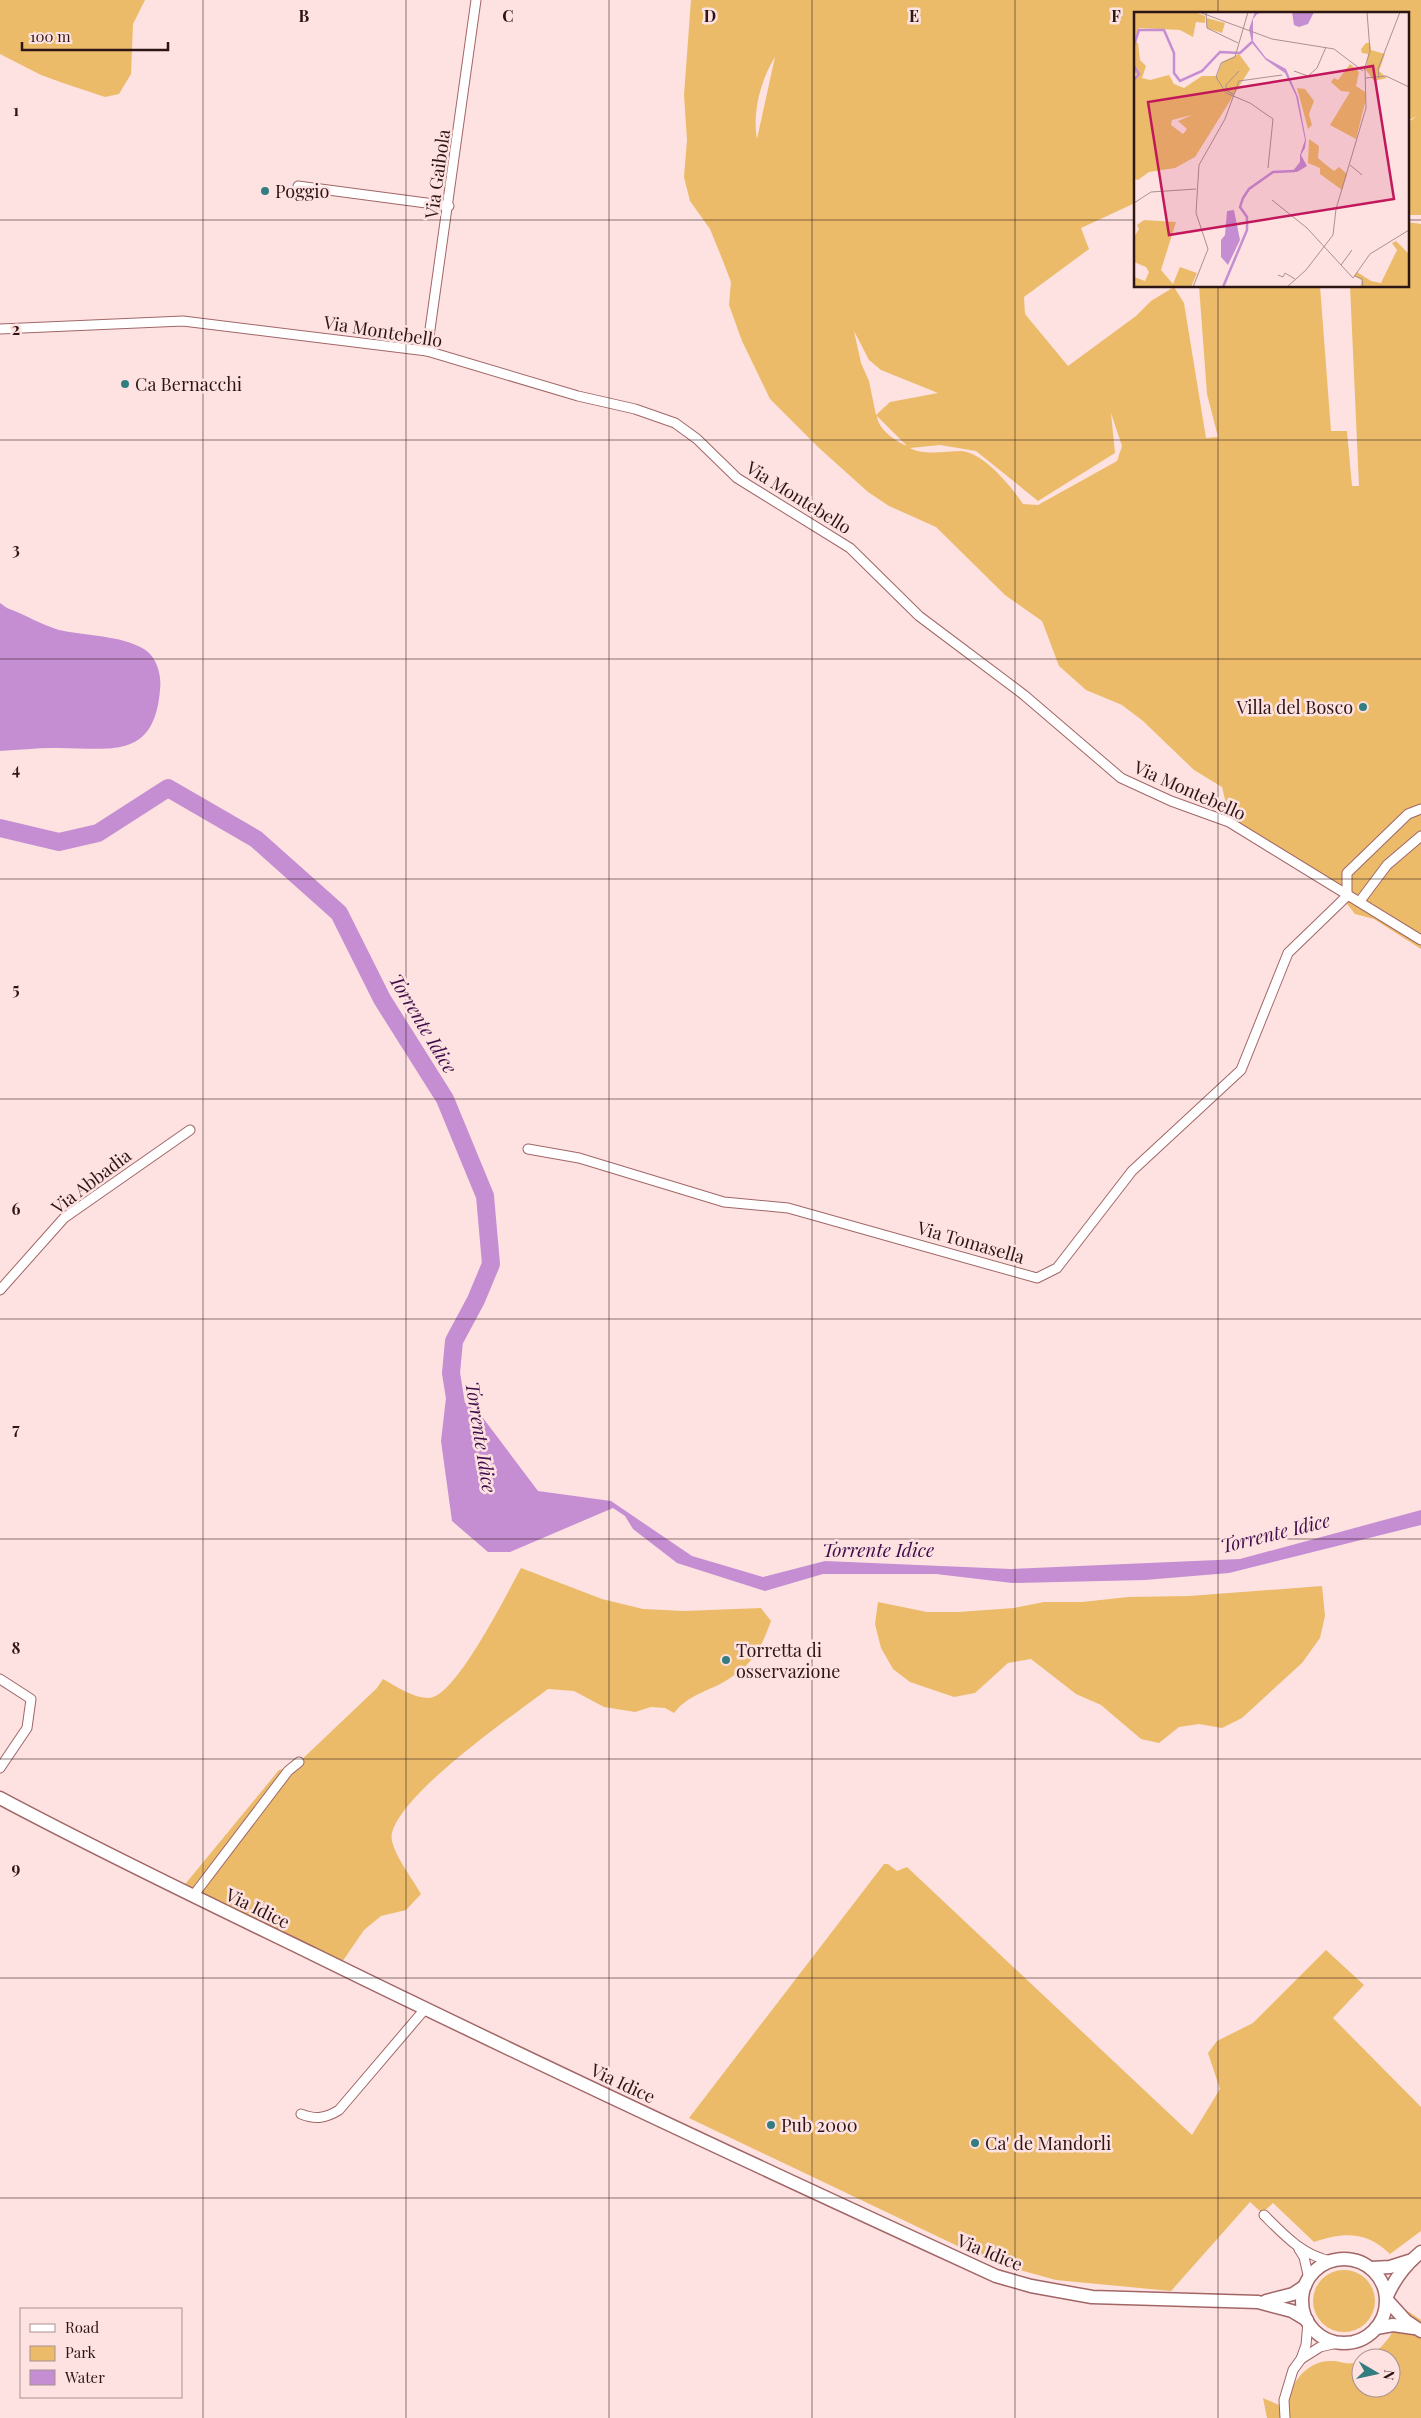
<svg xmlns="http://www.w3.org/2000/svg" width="1421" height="2418" font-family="'Playfair Display',serif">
  <rect width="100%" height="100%" fill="#fde2e1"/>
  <g fill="#ebbb6a" fill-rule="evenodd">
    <polygon points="0,0 145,0 133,24 131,74 119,94 105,97 63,83 41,75 0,54"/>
    <path d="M691,0H1421V215H1407V123L1417,116L1407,121V14H1135V203L1081,228L1089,249L1024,297L1025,314L1068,366L1136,316L1151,301L1174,287L1184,303L1206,438L1218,437L1207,394L1199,286H1320L1331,431H1347L1352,486H1359L1350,286H1407V222L1421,224V949L1374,919L1355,914L1333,886L1232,828L1222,787L1194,770L1143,721L1122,705L1086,690L1059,666L1042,621L1005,595L936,527L889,506L868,492L818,447L770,399L742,341L729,305L731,282L723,261L710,229L690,201L684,177L687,140L684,95ZM775,57L757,139C752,113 761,79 775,57ZM854,331L869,360L881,370L938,393L890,402L876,415L869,381L861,363ZM1111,413L1122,446L1117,461L1038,505L1023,504C1011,486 983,452 961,451C946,451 924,456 910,448L940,445L976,451L1038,501L1115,453ZM877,416L907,446C895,441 878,429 877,416Z"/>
    <path d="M521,1568L602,1599L643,1609L684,1611L761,1608L771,1621C760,1651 752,1666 722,1683C705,1692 687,1696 674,1713L665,1708L651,1707L635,1712L604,1707L574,1691L548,1689C511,1717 403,1791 392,1833C388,1848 413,1879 421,1894L406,1910L381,1916L364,1930L340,1965L182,1888L279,1770L296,1765L377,1688L383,1679C397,1687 413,1698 429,1698C456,1697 507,1593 521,1568Z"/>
    <polygon points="1322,1586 1325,1616 1320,1638 1302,1663 1242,1718 1222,1728 1199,1724 1179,1727 1159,1743 1141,1739 1101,1705 1076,1694 1031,1659 1008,1663 975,1693 954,1697 910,1682 893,1669 881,1648 875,1624 878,1602 927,1612 958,1612 1014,1608 1044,1602 1082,1602 1128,1597 1189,1596"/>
    <path d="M884,1864H888L897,1871L907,1867L1192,2135L1220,2089L1208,2053L1217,2041L1253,2023L1326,1950L1364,1985L1333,2018L1421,2107V2231L1390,2254C1366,2231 1344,2232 1314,2242L1273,2203L1262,2213L1250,2202L1171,2291L1056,2280L1005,2266L966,2250L689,2118Z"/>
    <circle cx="1344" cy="2301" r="31"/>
    <path d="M1403,2308L1421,2320V2418H1267L1263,2398L1281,2406C1293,2386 1303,2361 1331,2361C1344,2361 1347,2367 1361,2360V2388H1391V2358H1365C1386,2348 1396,2329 1403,2308Z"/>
  </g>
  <g fill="#c58ed3">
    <path d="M0,603L7,608C24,614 42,625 59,630C86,636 120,635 144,649C157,657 162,676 160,690C154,763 107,747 53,748C36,748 18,750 0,751Z"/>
    <polygon points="447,1389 480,1414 538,1491 611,1501 692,1556 763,1577 825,1561 1011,1569 1240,1559 1421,1510 1421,1525 1229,1573 1145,1580 1012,1583 936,1574 823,1574 765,1591 677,1563 633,1529 625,1516 613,1508 510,1552 488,1552 452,1521 441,1441"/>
  </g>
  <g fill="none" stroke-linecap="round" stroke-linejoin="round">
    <polyline stroke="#c58ed3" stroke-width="18" points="0,828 59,842 98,833 168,788 256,839 339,913 382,999 445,1099 485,1196 491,1264 476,1300 454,1341 451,1373 458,1417"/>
    <g stroke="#a26667" stroke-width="11">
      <g id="street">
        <polyline points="298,186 449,206"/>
        <polyline points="0,329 183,321 427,351 578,396 635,409 675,423 697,439 737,478 850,548 919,616 1024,695 1121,778 1171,801 1229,822 1421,940"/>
        <polyline points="427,351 476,0"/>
        <polyline points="1347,896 1347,873 1408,814 1421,809"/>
        <polyline points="1360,901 1387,865 1421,836"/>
        <polyline points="528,1149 579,1158 724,1202 788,1208 1037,1278 1057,1268 1132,1171 1241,1070 1288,953 1347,896"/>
        <polyline points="0,1290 64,1218 190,1130"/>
        <polyline points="0,1679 31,1699 27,1728 0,1768"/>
        <polyline points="193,1896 288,1771 299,1762"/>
        <path d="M301,2114C316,2120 326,2118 339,2110L425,2009"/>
        <path d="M1264,2215C1284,2235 1303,2256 1331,2261"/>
        <polyline points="1299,2249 1304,2257 1309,2279"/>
        <polyline points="1301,2359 1320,2347 1337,2343"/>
        <polyline points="1285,2418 1284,2400 1293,2370 1301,2359 1306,2345 1308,2322"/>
      </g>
    </g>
    <g stroke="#a26667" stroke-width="15">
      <g id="secondary">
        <path d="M0,1798C103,1853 208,1903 313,1954C539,2065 767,2171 996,2276L1031,2286L1092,2297L1258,2302L1292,2311L1307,2320"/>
        <circle cx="1344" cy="2301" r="42"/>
        <polyline points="1371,2268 1390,2267 1409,2261"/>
        <path d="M1387,2296C1395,2278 1406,2264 1421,2252"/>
        <polyline points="1387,2300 1406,2321 1421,2331"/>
        <polyline points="1266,2301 1293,2294 1305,2286"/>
        <polyline points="1376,2328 1393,2325 1414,2328"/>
      </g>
    </g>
    <use href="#street" stroke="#fff" stroke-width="9"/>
    <use href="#secondary" stroke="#fff" stroke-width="12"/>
  </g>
  <path fill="none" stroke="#2d1516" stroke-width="1" stroke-opacity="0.55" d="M203,0V2418M406,0V2418M609,0V2418M812,0V2418M1015,0V2418M1218,0V14M0,220H1135M1407,220H1421M1218,286V2418M0,440H1421M0,659H1421M0,879H1421M0,1099H1421M0,1319H1421M0,1539H1421M0,1759H1421M0,1978H1421M0,2198H1421"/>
  <g fill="#337c80" stroke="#fde2e1" stroke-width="2">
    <circle cx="265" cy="191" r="5"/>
    <circle cx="125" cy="384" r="5"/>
    <circle cx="1363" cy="707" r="5"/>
    <circle cx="726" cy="1660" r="5"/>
    <circle cx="771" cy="2125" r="5"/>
    <circle cx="975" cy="2143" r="5"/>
  </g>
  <g text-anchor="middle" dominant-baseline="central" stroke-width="5" stroke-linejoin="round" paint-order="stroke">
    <g font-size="18" fill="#2d1516" stroke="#fde2e1">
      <text transform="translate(437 174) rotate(-82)">Via Gaibola</text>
      <text transform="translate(383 331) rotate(9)">Via Montebello</text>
      <text transform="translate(799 497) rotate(32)">Via Montebello</text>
      <text transform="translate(1190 790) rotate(24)">Via Montebello</text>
      <text transform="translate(91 1181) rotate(-37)">Via Abbadia</text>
      <text transform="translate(971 1242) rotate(16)">Via Tomasella</text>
      <text transform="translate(258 1908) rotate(26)">Via Idice</text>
      <text transform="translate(623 2083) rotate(25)">Via Idice</text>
      <text transform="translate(990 2252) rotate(22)">Via Idice</text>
    </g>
    <g font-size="18" fill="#2d1516" stroke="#fde2e1" text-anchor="start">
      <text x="275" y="191">Poggio</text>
      <text x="135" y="384">Ca Bernacchi</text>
      <text x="1353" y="707" text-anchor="end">Villa del Bosco</text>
      <text x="736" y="1650">Torretta di<tspan x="736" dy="21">osservazione</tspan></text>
      <text x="781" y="2125">Pub 2000</text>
      <text x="985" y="2143">Ca' de Mandorli</text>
    </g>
    <g font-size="19" font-style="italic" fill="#400c4b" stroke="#fde2e1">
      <text transform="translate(424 1023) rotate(59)">Torrente Idice</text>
      <text transform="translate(482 1437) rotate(81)">Torrente Idice</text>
      <text transform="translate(1275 1532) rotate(-14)">Torrente Idice</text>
      <text x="878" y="1549">Torrente Idice</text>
    </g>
  </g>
  <g transform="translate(1134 12)">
    <rect width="275" height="275" fill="#fde2e1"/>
    <path d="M0,0H61L71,4V11L62,10L59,25L46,18L5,16L0,29L4,31L6,48L12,54L8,66L16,68L35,63L40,72L50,76L68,64H83L88,50L105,42L116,57L61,145L41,156L15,160L4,168L0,167V66L3,63L0,59ZM58,103L44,109L53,117L49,122L37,113L38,108ZM73,6L91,11L88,21L73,16ZM232,31H236L237,38L251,42L245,59L253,66L240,69L232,58L234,42L228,41L227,37ZM216,52L225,60L222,74L231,80L232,87L222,127L196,113L216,80L207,79L197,70L200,66L204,68ZM163,76L171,77L180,89L175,102L178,113L174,117ZM175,127L185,134L184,146L191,152L200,159L205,155L213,162L208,178L186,162V156L174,151ZM10,208L42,210L27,258L39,272L46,255L63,261L57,275H0V265L11,269L15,260L12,255L0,250V225L5,217L3,213ZM262,229L275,242V275H226L228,268L220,264L223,260L237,269L247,271L263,238L258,231Z" fill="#ebbb6a" fill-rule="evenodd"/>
    <path d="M121,0H130L123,2L119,7V29L132,46L152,57L164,85L172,128L171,136L167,143L173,154L163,160H158L166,150V143L171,128L162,84L151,61L132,48L118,31L115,17ZM158,0H180L174,12L165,15L160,13ZM100,198L106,228L94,253L87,245V228L91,223L93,199Z" fill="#c58ed3"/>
    <path fill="none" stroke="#c58ed3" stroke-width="2.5" d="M0,33L5,18H30L40,41V61L46,69L68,59L86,40L106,41L118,30M0,54L5,62L0,68M89,275L113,218V205L106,195L109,186L115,177L139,160L161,159"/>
    <path fill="none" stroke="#aa9090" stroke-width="1" d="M65,0L138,27L200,37L229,59M114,0L101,45L87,51L82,65L92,81L116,91L139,107L134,156M72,1L73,16L104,31M230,58L236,39L233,0M160,59L174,64L183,56L192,35M232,66L252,64L275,75M245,66L244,57L266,0M99,82L92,78V73L105,59M216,153L228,163M138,188L173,216L219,266L236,242L275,218M0,191L17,180L62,177M207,253L218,238M144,263L149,265L151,261L161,267M221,264L228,267L229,275M59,275L74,237L62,201L65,153L91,107L105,69L148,63M153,275L172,258L199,223L202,197L232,96L231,56"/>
    <path fill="#c2185b" fill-opacity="0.15" stroke="#c2185b" stroke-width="2.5" d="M239,54L260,187L35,223L14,90Z"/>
    <rect width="275" height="275" fill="none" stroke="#2d1516" stroke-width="2.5"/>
  </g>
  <g font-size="16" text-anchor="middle" font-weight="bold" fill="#2d1516" stroke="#fde2e1" stroke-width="5" stroke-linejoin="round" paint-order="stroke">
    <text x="304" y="22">B</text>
    <text x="508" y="22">C</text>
    <text x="710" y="22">D</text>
    <text x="914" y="22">E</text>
    <text x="1116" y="22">F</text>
    <text x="16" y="116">1</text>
    <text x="16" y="335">2</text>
    <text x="16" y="555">3</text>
    <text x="16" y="775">4</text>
    <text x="16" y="995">5</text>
    <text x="16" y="1215">6</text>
    <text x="16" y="1435">7</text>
    <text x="16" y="1654">8</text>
    <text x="16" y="1874">9</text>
  </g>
  <rect x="20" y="2308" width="162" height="90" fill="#fde2e1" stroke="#aa9090"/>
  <rect x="30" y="2324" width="25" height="8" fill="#ffffff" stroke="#aa9090"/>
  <text x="65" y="2333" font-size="15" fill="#2d1516">Road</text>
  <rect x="30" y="2346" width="25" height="15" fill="#ebbb6a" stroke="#aa9090"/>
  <text x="65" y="2358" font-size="15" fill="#2d1516">Park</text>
  <rect x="30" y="2370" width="25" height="15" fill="#c58ed3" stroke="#aa9090"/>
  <text x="65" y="2383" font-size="15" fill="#2d1516">Water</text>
  <g transform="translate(1376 2373) rotate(99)"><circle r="24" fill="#fde2e1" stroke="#aa9090"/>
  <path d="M0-4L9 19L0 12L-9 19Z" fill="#337c80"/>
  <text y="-8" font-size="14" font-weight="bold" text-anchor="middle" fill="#2d1516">N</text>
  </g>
  <path d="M22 42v8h146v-8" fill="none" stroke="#2d1516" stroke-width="2.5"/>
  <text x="30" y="42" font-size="15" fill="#2d1516" stroke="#fde2e1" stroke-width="4" paint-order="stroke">100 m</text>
</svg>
